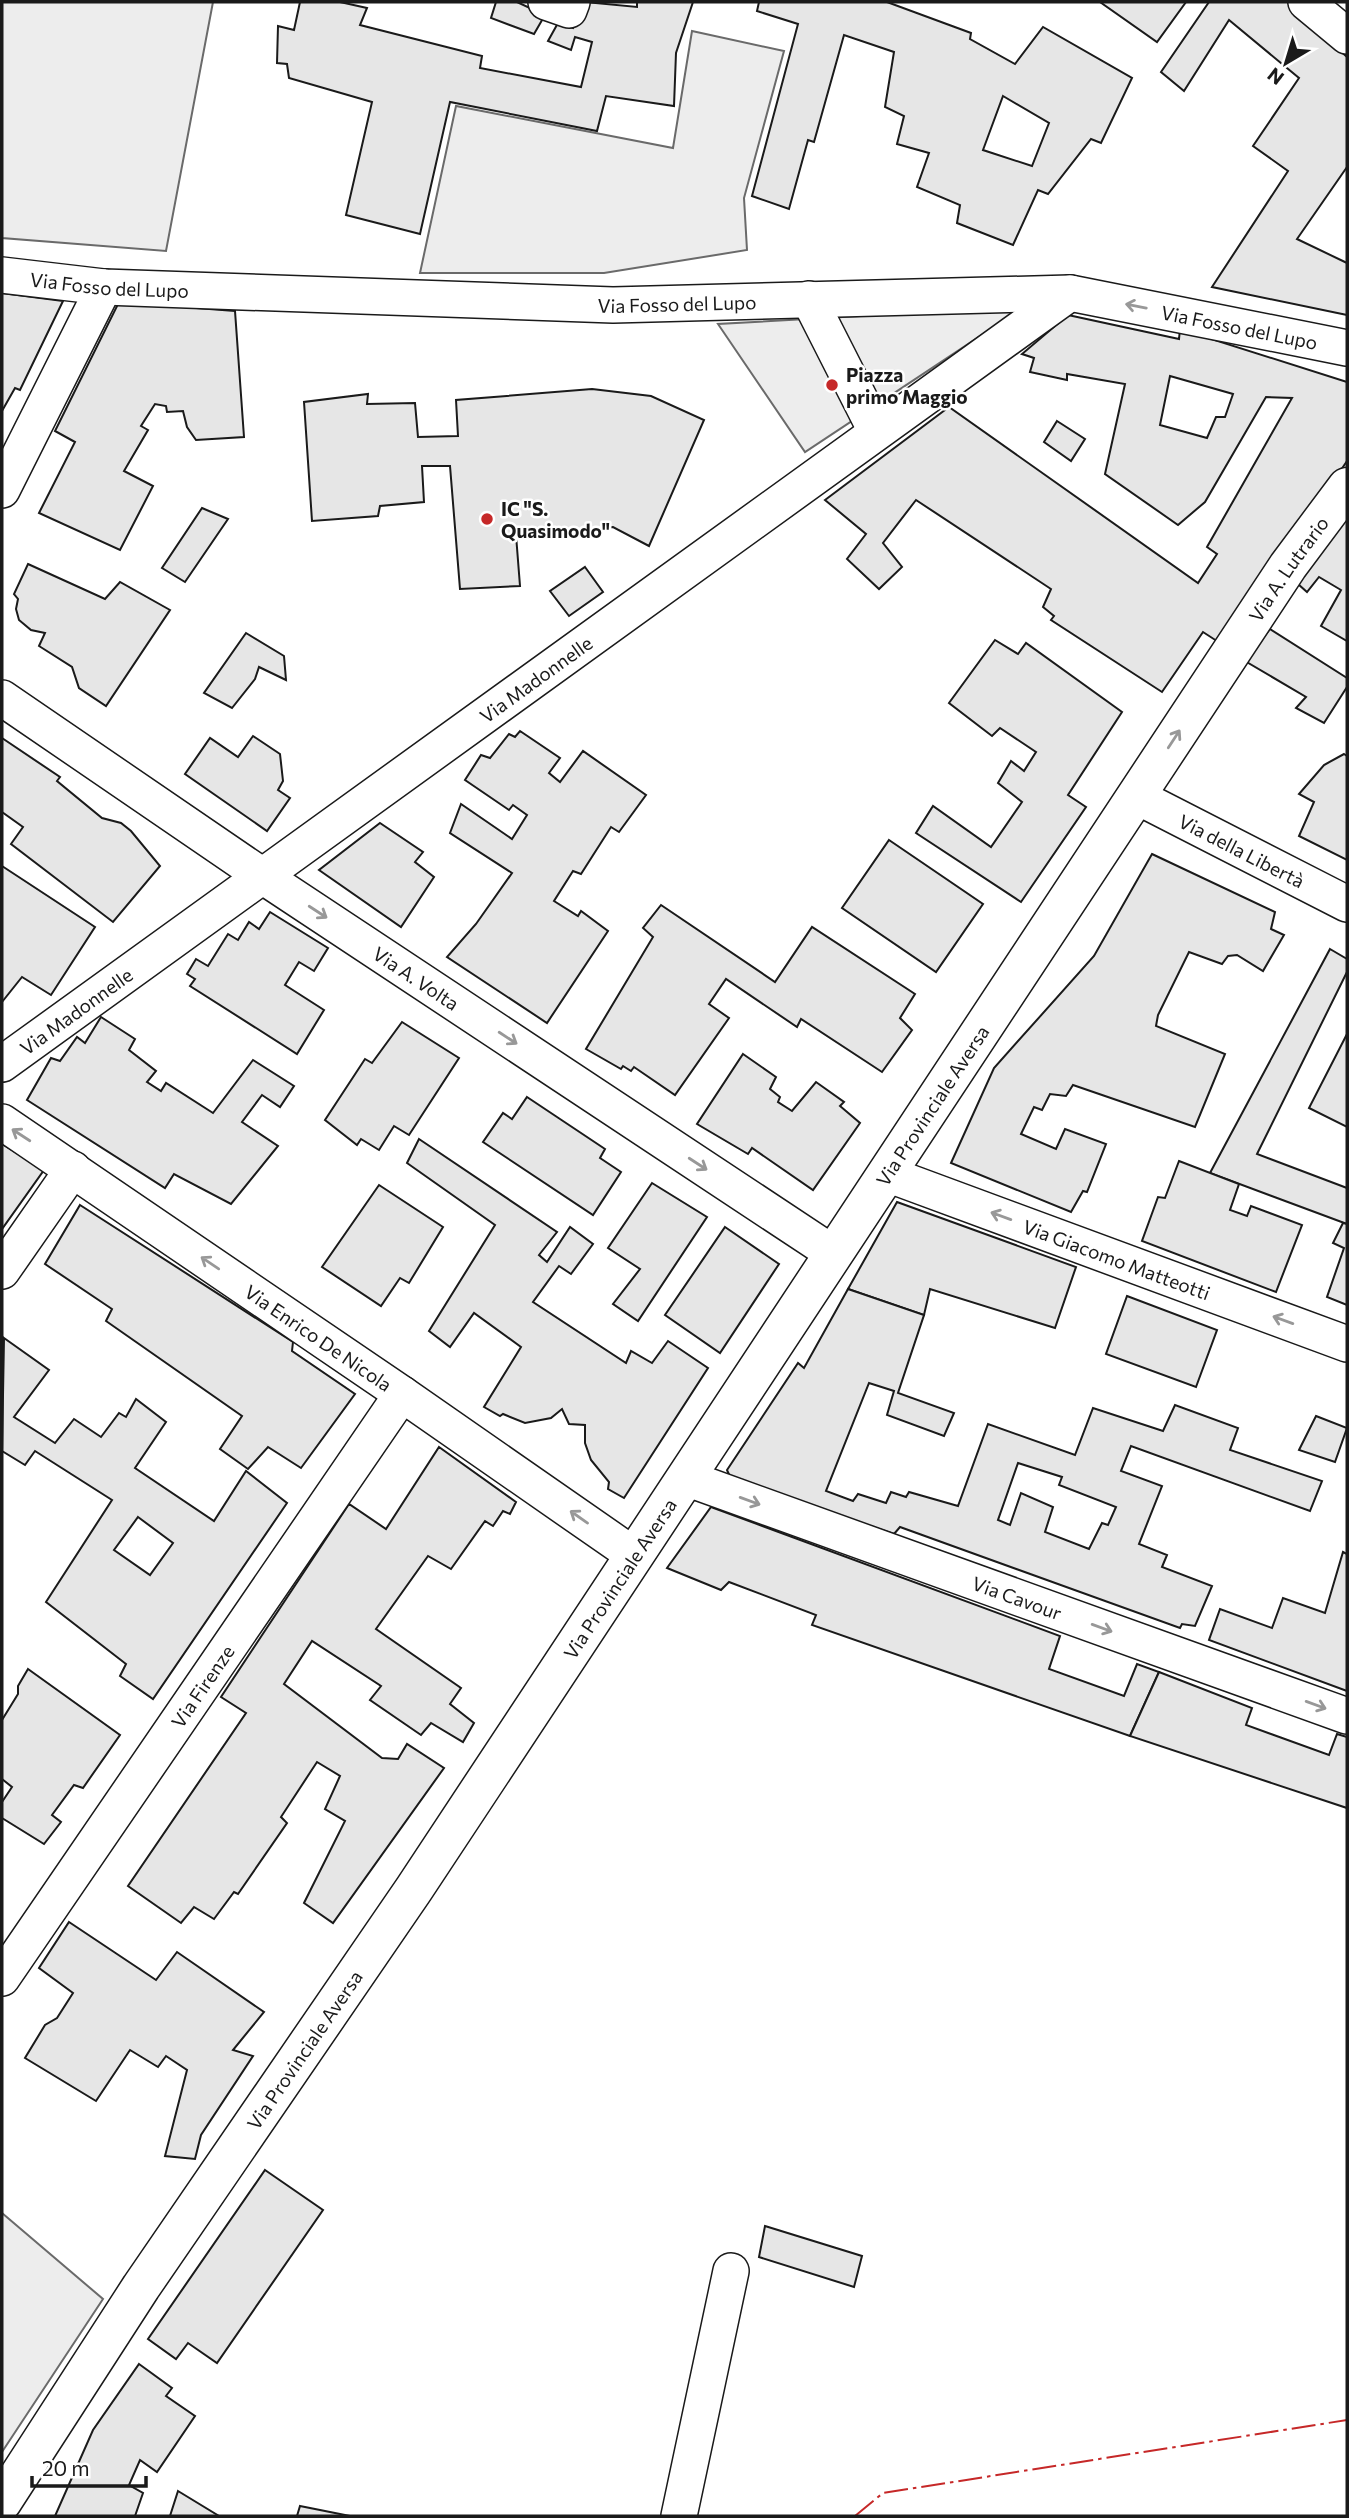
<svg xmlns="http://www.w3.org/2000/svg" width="1349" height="2518" font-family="Commissioner,sans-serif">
  <rect width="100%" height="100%" fill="#fff"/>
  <g fill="#ededed" stroke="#6a6a6a" stroke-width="2">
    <polygon points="2,2 213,2 166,251 2,238"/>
    <polygon points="692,31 784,51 744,198 747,250 604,273 420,273 456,106 673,148"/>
    <polygon points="1024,307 805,452 718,324"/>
    <polygon points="2,2213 103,2299 2,2452"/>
  </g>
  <g fill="#e6e6e6" stroke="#1a1a1a" stroke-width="2" fill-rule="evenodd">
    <polygon points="300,2 340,2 367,8 360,25 482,56 480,68 581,87 592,42 575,37 571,50 548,41 558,23 573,28 585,2 637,7 637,2 693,2 676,53 674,106 606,96 597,131 450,102 420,234 346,215 372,102 289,78 287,64 277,63 278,26 294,30"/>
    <polygon points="496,2 517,2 545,15 534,34 491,18"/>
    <path d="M759,2H887L971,33L970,39L1015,64L1043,27L1132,78L1101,143L1091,139L1048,194L1038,190L1013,245L957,223L960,205L917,187L929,153L897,144L904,116L885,107L894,52L844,35L814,142L808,140L789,209L752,196L798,24L757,11ZM1003,96L1049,123L1032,166L983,150Z"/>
    <polygon points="1100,2 1186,2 1157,42"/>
    <polygon points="1209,2 1288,2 1347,57 1347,167 1297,239 1347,263 1347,315 1212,287 1288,171 1253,146 1299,78 1229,20 1184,91 1161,72"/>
    <polygon points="2,293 63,301 20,390 15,388 2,411"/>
    <polygon points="119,302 235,311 244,437 196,440 187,427 183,411 167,412 166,406 155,404 141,426 148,430 124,471 153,486 120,550 39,513 75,442 55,431"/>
    <path d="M1068,315L1179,339L1180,329L1347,382V461L1223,645L1203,632L1162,692L1051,620L1054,616L1043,607L1051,589L916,500L883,543L902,567L879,589L847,559L866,534L825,500L949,407L1198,583L1217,554L1207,547L1292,398L1266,397L1205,502L1178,525L1105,474L1125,384L1067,374V380L1030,372L1034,358L1022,354ZM1170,376L1233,394L1225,417H1216L1207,438L1160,425Z"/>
    <polygon points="592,389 651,396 704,420 649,546 613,527 516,535 520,586 460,589 450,466 422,466 424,502 380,506 378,516 312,521 304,402 368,394 367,404 415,403 418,437 458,436 456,400"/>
    <polygon points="1057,421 1085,439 1071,461 1044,442"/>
    <polygon points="202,508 228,519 185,582 162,568"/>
    <polygon points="1347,509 1347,641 1321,626 1341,590 1319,577 1307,592 1298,584"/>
    <polygon points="28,564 105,599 120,582 170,610 106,706 79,688 72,667 39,646 45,633 31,630 19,620 16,609 18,599 14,594"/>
    <polygon points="585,567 603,592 569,616 550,591"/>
    <polygon points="1270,629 1347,678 1347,687 1324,723 1296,708 1306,697 1245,661"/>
    <polygon points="246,633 284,656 286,680 259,667 255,679 232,708 204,693"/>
    <polygon points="995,640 1018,654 1026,643 1122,712 1068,795 1086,807 1021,902 916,833 933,806 991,847 1022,802 998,783 1011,761 1024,771 1036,752 1000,728 992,736 949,703"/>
    <polygon points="520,731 560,758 549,773 560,782 583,751 646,795 619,832 611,827 581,874 573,871 554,901 578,916 581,911 608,931 547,1023 447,957 476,924 512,873 450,833 461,804 512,839 527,815 513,805 509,810 465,780 481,755 490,758 509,734 515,737"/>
    <polygon points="253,736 280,754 283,781 278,790 290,798 267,831 185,774 210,738 238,757"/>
    <polygon points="2,738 60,777 57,781 102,818 121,823 131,831 160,866 113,922 11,844 23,827 2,812"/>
    <polygon points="1344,754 1347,756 1347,860 1299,836 1314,802 1299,794 1324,765"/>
    <polygon points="380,823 423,852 415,862 434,877 401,927 319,870"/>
    <polygon points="889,840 983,904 936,972 842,908"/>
    <polygon points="1152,854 1275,912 1271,929 1284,935 1263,971 1237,955 1228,956 1222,964 1189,952 1158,1015 1156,1026 1225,1054 1195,1127 1073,1085 1066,1096 1050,1094 1042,1110 1034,1107 1021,1134 1056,1149 1065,1129 1106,1144 1087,1192 1083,1191 1071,1212 951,1163 994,1068 1094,956"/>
    <polygon points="2,866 95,927 51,995 22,977 2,1002"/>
    <polygon points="661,905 775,982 812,927 915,994 900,1018 912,1030 882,1072 801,1019 797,1027 726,979 709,1004 729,1018 675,1095 634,1067 631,1071 623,1066 621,1069 586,1049 653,937 643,928"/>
    <polygon points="270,912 328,948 314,971 299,962 285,985 324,1010 297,1054 190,986 195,979 187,974 196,959 208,966 228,934 238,940 249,922 259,929"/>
    <polygon points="1330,949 1347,959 1347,972 1257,1154 1347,1188 1347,1224 1210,1173"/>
    <polygon points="101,1017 135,1039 129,1050 156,1071 147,1082 161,1091 166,1083 213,1113 253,1060 294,1086 280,1107 262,1095 242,1122 278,1146 231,1204 174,1174 165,1188 27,1100 51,1058 60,1061 77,1037 85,1043"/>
    <polygon points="402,1022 459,1058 409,1135 394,1126 379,1150 361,1139 357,1145 325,1120 365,1059 372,1063"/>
    <polygon points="1347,1034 1347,1127 1309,1108"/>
    <polygon points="743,1054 776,1077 770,1089 780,1097 778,1102 792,1111 816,1082 844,1102 840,1106 860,1123 813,1190 752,1148 748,1154 697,1124"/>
    <polygon points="527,1097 605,1149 600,1158 621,1172 593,1215 483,1142 503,1113 512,1119"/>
    <polygon points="419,1139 557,1232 539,1255 547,1262 570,1227 593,1244 571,1274 559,1266 533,1302 626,1363 631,1351 652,1363 668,1341 708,1368 624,1498 608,1489 609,1482 591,1460 585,1443 585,1425 569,1424 562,1409 551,1418 525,1423 503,1414 500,1416 484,1407 521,1347 474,1313 450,1347 429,1331 495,1225 407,1163"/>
    <polygon points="2,1144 44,1170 2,1229"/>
    <polygon points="1179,1161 1239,1184 1230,1210 1247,1216 1251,1206 1302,1225 1276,1292 1142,1241 1158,1197 1165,1198"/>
    <polygon points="652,1183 707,1217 638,1321 613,1304 640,1269 608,1248"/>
    <polygon points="379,1185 443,1227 409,1283 400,1278 381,1306 322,1267"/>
    <polygon points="897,1202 1076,1267 1055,1328 930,1289 924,1315 848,1289"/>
    <polygon points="80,1205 293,1342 292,1351 355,1394 301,1468 268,1447 248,1469 220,1449 242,1416 106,1321 112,1309 45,1264"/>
    <polygon points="1343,1223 1347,1224 1347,1305 1327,1297 1344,1248 1333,1243"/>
    <polygon points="725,1227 779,1264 720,1353 665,1315"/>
    <path d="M848,1289L924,1315L898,1393L954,1413L944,1436L887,1415L894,1391L869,1383L826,1491L853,1501L858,1494L886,1503L891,1492L906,1497L909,1492L958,1506L988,1424L1075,1455L1093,1408L1163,1431L1175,1405L1238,1428L1230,1450L1322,1481L1310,1511L1131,1446L1121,1471L1162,1486L1139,1544L1167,1555L1162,1567L1212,1586L1195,1626L1182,1624L1180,1628L900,1527L894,1534L731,1479L727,1470L798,1363L804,1368ZM1018,1463L1062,1477L1059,1485L1116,1507L1108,1525L1102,1523L1089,1549L1045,1532L1053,1507L1021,1493L1010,1525L998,1520Z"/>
    <polygon points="1127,1296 1217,1330 1196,1387 1106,1354"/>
    <path d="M4,1338L49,1370L14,1417L55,1443L74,1419L101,1437L119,1413L126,1417L136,1399L166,1422L135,1468L214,1521L246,1471L287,1503L153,1699L120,1676L126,1664L46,1602L112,1500L35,1451L25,1465L2,1451ZM138,1517L173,1543L150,1575L114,1550Z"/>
    <polygon points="1316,1416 1347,1428 1335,1462 1299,1450"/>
    <polygon points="439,1447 516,1502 510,1514 503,1511 493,1526 485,1521 451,1569 428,1556 376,1629 461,1688 450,1704 474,1723 463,1742 431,1723 421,1735 370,1700 381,1686 312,1641 284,1684 382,1758 398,1759 407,1744 444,1768 333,1923 304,1903 345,1821 325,1809 340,1776 317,1762 281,1817 287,1823 238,1894 234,1892 214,1919 194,1907 181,1923 128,1886 246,1713 221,1697 349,1504 386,1529"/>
    <polygon points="711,1507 1060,1636 1049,1669 1124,1696 1137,1664 1159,1672 1130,1736 812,1625 816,1615 729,1582 721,1590 667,1568"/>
    <polygon points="1343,1552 1347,1554 1347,1691 1209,1640 1220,1609 1272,1628 1283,1598 1325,1613"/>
    <polygon points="28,1669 120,1735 83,1788 74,1785 52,1815 61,1822 44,1844 2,1818 2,1802 12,1787 2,1779 2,1720 18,1694 18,1686"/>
    <polygon points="1159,1672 1252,1708 1246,1725 1329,1755 1337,1734 1347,1737 1347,1808 1130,1736"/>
    <polygon points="69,1922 156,1980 177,1952 264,2012 233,2050 253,2056 201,2135 195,2159 165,2156 187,2070 166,2056 158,2067 130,2050 96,2101 25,2058 45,2025 57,2018 73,1993 39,1968"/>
    <polygon points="265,2170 323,2210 217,2363 188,2343 176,2359 148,2339"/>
    <polygon points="765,2226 862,2256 854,2287 759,2257"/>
    <polygon points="139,2364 172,2388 166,2396 195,2416 157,2472 140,2460 129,2485 143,2493 135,2516 55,2516 93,2430"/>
    <polygon points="178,2491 219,2516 170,2516"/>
    <polygon points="300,2506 350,2516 297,2516"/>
  </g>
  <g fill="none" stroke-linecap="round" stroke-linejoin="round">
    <g stroke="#1a1a1a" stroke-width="38">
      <g id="street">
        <polyline points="546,2 569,10 572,2"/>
        <polyline points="1306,2 1347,36"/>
        <path id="s1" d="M2,275L104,287L613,305L1070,293L1347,348"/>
        <polyline points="809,299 876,431"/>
        <polyline points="2,490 104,287"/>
        <path id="s2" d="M2,698L261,875L834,1254"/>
        <path id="s3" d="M1136,796L1347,904"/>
        <path id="s4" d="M2,1064L1070,293"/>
        <path id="s5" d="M2,1122L402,1394L635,1556"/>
        <path id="s6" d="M887,1174L1347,1344"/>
        <polyline points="2,1271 73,1169"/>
        <path id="s7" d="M686,1478L1347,1716"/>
        <path id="s8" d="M2,1978L402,1394"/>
        <polyline points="679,2516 731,2271"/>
      </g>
    </g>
    <g stroke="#1a1a1a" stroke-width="41">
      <g id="secondary">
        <path id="s9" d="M2,2502L141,2287L414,1889L1288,566L1347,487"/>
      </g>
    </g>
    <use href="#street" stroke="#fff" stroke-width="35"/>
    <use href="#secondary" stroke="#fff" stroke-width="38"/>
    <polyline stroke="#c62828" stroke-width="2" stroke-dasharray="24 5 3.5 5" stroke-linecap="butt" points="855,2516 883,2493 1347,2420"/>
  </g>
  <defs><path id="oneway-shaft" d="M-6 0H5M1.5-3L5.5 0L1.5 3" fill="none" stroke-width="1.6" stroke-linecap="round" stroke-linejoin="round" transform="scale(1.75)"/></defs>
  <g stroke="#989898">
    <use href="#oneway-shaft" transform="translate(1136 306) rotate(-169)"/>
    <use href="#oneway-shaft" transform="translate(1174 739) rotate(-57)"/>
    <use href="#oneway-shaft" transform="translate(318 912) rotate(33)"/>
    <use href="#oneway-shaft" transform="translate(508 1038) rotate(33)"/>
    <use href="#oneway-shaft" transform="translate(21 1135) rotate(-147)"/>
    <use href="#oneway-shaft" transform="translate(698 1164) rotate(33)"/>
    <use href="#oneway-shaft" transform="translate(1001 1216) rotate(-160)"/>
    <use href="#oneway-shaft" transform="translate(210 1263) rotate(-146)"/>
    <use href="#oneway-shaft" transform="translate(1283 1320) rotate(-160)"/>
    <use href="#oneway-shaft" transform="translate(750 1501) rotate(20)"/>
    <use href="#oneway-shaft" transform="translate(579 1517) rotate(-145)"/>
    <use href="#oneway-shaft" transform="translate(1102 1628) rotate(20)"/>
    <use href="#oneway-shaft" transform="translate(1316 1705) rotate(20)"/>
  </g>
  <g fill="#c62828" stroke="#fff" stroke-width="2.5">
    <circle cx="832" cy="385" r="7"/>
    <circle cx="487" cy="519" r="7"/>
  </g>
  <g text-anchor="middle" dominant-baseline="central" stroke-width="5" stroke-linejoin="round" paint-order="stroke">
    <g font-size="19" fill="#1a1a1a" stroke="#fff">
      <text stroke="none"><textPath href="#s1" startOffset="108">Via Fosso del Lupo</textPath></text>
      <text stroke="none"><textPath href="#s1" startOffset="676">Via Fosso del Lupo</textPath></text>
      <text stroke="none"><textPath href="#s1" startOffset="1242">Via Fosso del Lupo</textPath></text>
      <text stroke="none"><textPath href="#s9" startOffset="2322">Via A. Lutrario</textPath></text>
      <text stroke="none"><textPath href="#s4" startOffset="658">Via Madonnelle</textPath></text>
      <text stroke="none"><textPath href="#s3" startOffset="119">Via della Libertà</textPath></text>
      <text stroke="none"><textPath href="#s2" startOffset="500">Via A. Volta</textPath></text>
      <text stroke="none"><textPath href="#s4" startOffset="91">Via Madonnelle</textPath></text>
      <text stroke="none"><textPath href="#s9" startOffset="1678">Via Provinciale Aversa</textPath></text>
      <text stroke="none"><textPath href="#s6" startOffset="245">Via Giacomo Matteotti</textPath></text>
      <text stroke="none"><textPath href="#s5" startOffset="383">Via Enrico De Nicola</textPath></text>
      <text stroke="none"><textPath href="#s9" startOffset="1111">Via Provinciale Aversa</textPath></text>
      <text stroke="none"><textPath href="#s7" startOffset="352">Via Cavour</textPath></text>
      <text stroke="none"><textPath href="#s8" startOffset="354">Via Firenze</textPath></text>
      <text stroke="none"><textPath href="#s9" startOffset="544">Via Provinciale Aversa</textPath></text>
    </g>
    <g font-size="19" font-weight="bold" fill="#1a1a1a" stroke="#fff" text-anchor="start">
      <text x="846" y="374">Piazza<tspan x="846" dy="22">primo Maggio</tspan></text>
      <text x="501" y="508">IC "S.<tspan x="501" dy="22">Quasimodo"</tspan></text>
    </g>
  </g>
  <rect width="1349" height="2518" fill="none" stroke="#1a1a1a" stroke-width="7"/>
  <g transform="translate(1286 63) rotate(218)" stroke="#ffffff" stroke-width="5" paint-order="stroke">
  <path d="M0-5L12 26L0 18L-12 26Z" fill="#1a1a1a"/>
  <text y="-10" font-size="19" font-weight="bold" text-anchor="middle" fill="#1a1a1a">N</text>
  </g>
  <path d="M32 2476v10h114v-10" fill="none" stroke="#1a1a1a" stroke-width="3.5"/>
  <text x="42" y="2476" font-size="21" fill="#1a1a1a" stroke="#ffffff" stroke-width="5" paint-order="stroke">20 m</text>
</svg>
